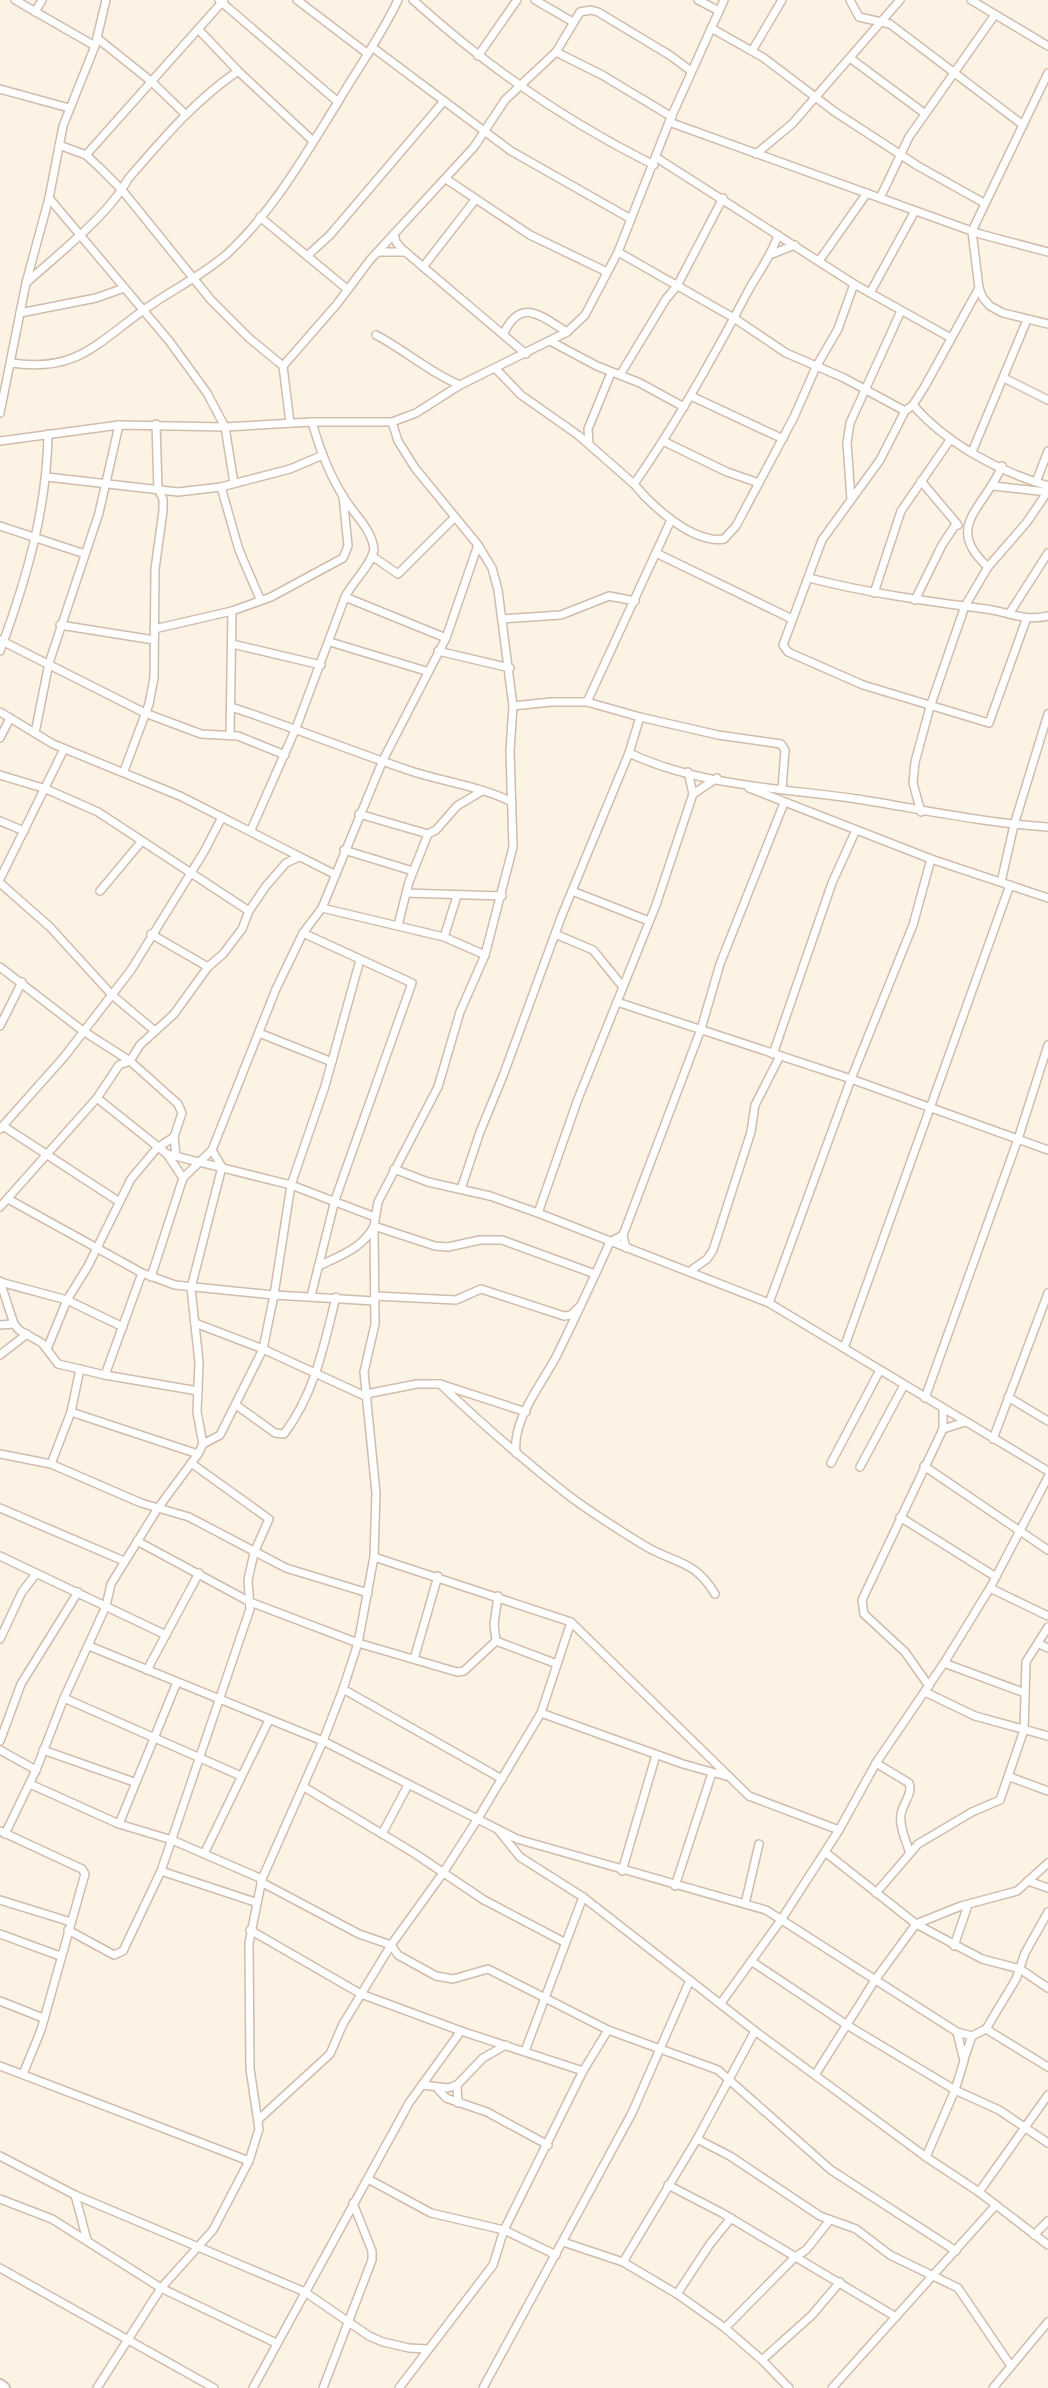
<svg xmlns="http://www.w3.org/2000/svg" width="1048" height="2388" font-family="Rubik,sans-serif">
  <rect width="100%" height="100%" fill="#fdf3e4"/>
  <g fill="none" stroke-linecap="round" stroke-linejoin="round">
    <g stroke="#d0bcad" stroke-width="10">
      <g id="street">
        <polyline points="15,0 95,46"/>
        <polyline points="219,0 338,102"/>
        <polyline points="297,0 368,54"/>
        <path d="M413,0C486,66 565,121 654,165"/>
        <polyline points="535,0 573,22"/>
        <polyline points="698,0 719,11"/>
        <polyline points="850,0 859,17 890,24 1023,125"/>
        <polyline points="971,0 1048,46"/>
        <polyline points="35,12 42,0"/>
        <polyline points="711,28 764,58 835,112 918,166 984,203"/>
        <polyline points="199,30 238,71 313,141"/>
        <polyline points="97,38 152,82 185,114"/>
        <polyline points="372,47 511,151 631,219"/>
        <polyline points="752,51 782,0"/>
        <polyline points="556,52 602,75 672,117"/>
        <polyline points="478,56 517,0"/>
        <polyline points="850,58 924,113"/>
        <polyline points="1048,73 972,231 979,288 983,298 990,306 1003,313 1048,324"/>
        <polyline points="0,89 69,108"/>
        <polyline points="669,122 980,234 1048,252"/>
        <polyline points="59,145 86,155 100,168 122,190 211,300 249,338 283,366 290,423"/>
        <polyline points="756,154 792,124 900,0"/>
        <polyline points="86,155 224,0"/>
        <polyline points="657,158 854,284 951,338"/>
        <polyline points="446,179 530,235 607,272"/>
        <polyline points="49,198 170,342 207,393 225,427 234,483"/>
        <polyline points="880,198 909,137 994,16"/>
        <polyline points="260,217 347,289"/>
        <polyline points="394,234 396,242 402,249 526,354"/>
        <path d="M778,235C771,257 757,274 746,295C712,360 676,424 634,484C652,506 693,544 724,539L736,526L794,417L816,367L838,329L854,284"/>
        <polyline points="379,252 406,252"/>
        <polyline points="618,252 734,318 786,353 844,378 905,411"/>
        <polyline points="772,254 795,245"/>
        <polyline points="307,256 330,235 444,101"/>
        <polyline points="819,261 867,193"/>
        <polyline points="423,267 475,200"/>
        <path d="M26,283C57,255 109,215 128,179C162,140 194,101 238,71"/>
        <polyline points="979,288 925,386 913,405 905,411 880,460 822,540 783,645 788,652 863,685 989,723 1026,620"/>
        <polyline points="870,293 915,211"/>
        <polyline points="20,313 96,298 124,288"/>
        <path d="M504,333C521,297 541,316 567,332"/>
        <path d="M376,335C405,350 430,373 460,385"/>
        <polyline points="550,341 597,366 640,383 684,407"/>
        <path d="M11,363C75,372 94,346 141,312C170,290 200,278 228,253C274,210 305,155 338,102C358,68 381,36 398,0"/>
        <polyline points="283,366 337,304 370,260 474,147 505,100 556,52 580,12 591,10 598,12 671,56 691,71"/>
        <polyline points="495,368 521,395 578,435 634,484"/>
        <polyline points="620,375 666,299 677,286 723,198"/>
        <polyline points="1004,378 1048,400"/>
        <polyline points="691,396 783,439"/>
        <path d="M913,405C947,444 998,471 1048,486"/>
        <polyline points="0,413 26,283 49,198 63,126 95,46 106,0"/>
        <polyline points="0,441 119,425 225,427 312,422 392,422 416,413 460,385 567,332 585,315 618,252 669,122 724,0"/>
        <polyline points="663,441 727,472 759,483"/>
        <polyline points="589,444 588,429 611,373"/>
        <polyline points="972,452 1027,320"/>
        <polyline points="47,477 178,492 221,487 290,469 323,455"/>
        <polyline points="921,481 958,525"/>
        <polyline points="1036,482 1048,451"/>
        <polyline points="993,486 1047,492"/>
        <polyline points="221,487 239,550 260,599"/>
        <polyline points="851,499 847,443 850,423 901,311"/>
        <polyline points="0,526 85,554"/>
        <polyline points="656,553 792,619"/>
        <polyline points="372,556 398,574 455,517"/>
        <path d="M988,567C943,526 984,509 1002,466"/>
        <path d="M809,578C867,593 926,601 986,609C1009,612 1024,622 1048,616"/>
        <polyline points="874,593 901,511 950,440"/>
        <polyline points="345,597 446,638"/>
        <polyline points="915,600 942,545 956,524"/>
        <polyline points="1009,614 1048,553"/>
        <polyline points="502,619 561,615 609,596 635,601"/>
        <polyline points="60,625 154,640"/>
        <polyline points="154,629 232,611 271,597 343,558 348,546 343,496"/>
        <polyline points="0,640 145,713 201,734 238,736 285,755"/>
        <polyline points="330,642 426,671"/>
        <polyline points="232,644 321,665"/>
        <path d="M0,651C26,581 47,509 48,434"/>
        <polyline points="438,651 510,668"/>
        <polyline points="587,702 671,520"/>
        <path d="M231,707C293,727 353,752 414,772C446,782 482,787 512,802"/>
        <polyline points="0,712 53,744 180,796 334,874"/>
        <polyline points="640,717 718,735 781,744 785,750 782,789"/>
        <polyline points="35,733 49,663 99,513 119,425"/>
        <polyline points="230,735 232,611"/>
        <polyline points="0,738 10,718"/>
        <path d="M629,753C699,786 781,788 857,799C921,809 983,823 1048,827"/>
        <polyline points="124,771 149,704 154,678 155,569 163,511 163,499 158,489 156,424"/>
        <polyline points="0,775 46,789 98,812 249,911"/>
        <polyline points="749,788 931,859 1048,898"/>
        <polyline points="693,794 717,778"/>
        <polyline points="921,812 913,783 915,762 930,707 965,606 988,567 1027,522 1048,491"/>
        <polyline points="359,814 428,834 436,830 457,806 482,791"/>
        <polyline points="0,821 24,831"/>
        <path d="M251,830L296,728L345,597C353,581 370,567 374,550C372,528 353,514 343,496C329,474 319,447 312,422"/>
        <polyline points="344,850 413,871"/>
        <polyline points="0,879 64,749"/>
        <polyline points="1001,882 1014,825 1048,714"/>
        <polyline points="0,883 50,927 112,995 155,1031"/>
        <polyline points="100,891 141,842"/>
        <polyline points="572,891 649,921"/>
        <polyline points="406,893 502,896"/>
        <polyline points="322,908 444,937 485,955"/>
        <polyline points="398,925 409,882 428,834"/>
        <polyline points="303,933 412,983 335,1200 311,1296"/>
        <polyline points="151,934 208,967"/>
        <polyline points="555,934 593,950 623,987"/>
        <polyline points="444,937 457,896"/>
        <polyline points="0,967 83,1031 130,1061 178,1104 182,1113 174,1137 176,1156"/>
        <polyline points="617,1002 851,1079 1048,1150"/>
        <polyline points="0,1026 22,982"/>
        <polyline points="259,1033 332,1062"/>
        <polyline points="773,1054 832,883 856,830"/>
        <polyline points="97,1098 167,1154 291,1185 375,1217"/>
        <polyline points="3,1126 118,1201"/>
        <polyline points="0,1129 64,1057 131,970 205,850 222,817"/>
        <polyline points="167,1154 183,1178"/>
        <polyline points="394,1169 428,1182 490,1196 538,1213 769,1303 1048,1471"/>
        <polyline points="461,1189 480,1132 503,1076 562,915 629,753 640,717 587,702 551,702 513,706"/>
        <polyline points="8,1199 142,1273 175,1285 274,1295 375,1301"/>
        <polyline points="0,1207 97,1098 119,1065 130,1061 140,1045 174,1014 208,967 223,954 242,929 249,911 266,886 286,863 299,857"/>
        <polyline points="538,1213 578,1099 656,905 693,794 688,772"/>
        <polyline points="626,1248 623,1235 701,1029 720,964 784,803"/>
        <path d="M319,1266C341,1255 363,1248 374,1226L435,1246L448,1247L480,1240H502L595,1274"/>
        <polyline points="690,1271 707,1259 713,1250 751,1132 755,1105 780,1056"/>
        <polyline points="151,1277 183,1178 212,1150 276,989 303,933 322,908 383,760 446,638 478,545"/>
        <polyline points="0,1281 14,1324 19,1330 42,1343 58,1364 105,1375 198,1391"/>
        <polyline points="0,1282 67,1300 123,1327"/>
        <polyline points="375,1296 456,1300 481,1289 564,1316 571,1315 578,1308"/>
        <polyline points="769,1303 851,1079 913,925 931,859"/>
        <polyline points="195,1323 263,1349 367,1397"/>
        <polyline points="0,1325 14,1324"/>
        <polyline points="844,1348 1010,885"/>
        <polyline points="47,1349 67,1300 88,1266 131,1179 157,1148 174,1137"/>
        <polyline points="0,1355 27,1334"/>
        <polyline points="105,1375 142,1273"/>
        <path d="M440,1384C481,1423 523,1460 568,1495C593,1514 619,1530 645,1546C676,1564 695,1560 715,1594"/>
        <polyline points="366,1394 417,1384 440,1384 526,1412"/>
        <polyline points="1008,1397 1048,1421"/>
        <polyline points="925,1398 1018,1139 1048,1045"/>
        <path d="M236,1405L275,1433L284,1434C315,1393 324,1345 336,1297"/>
        <polyline points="71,1412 198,1454"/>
        <polyline points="943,1429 965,1422"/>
        <polyline points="993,1439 1048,1293"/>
        <polyline points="203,1444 220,1435 263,1349 274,1295 291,1185 325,1086 360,960"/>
        <path d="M516,1453C512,1419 542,1384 557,1355C575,1318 593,1280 610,1242L623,1235"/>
        <polyline points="0,1454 51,1464 141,1503 189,1517 286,1568 368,1593"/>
        <polyline points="831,1463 880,1370"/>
        <polyline points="51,1464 71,1412 80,1369"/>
        <polyline points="924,1466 1048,1550"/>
        <polyline points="860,1467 904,1385"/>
        <polyline points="0,1508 124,1561"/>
        <polyline points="900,1517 996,1577"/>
        <polyline points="137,1541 250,1602 358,1643 457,1672 464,1671 496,1641"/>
        <polyline points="0,1556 166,1635"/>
        <polyline points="374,1557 571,1622 749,1796 839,1830"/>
        <polyline points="990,1588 1048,1616"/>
        <polyline points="0,1639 22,1592 36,1574"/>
        <polyline points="496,1641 557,1664"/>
        <polyline points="496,1641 494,1624 498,1596"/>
        <polyline points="1039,1644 1048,1648"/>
        <polyline points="89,1646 323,1741 517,1839 766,1910 957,2032 972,2036 986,2029 1048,2067"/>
        <polyline points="414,1659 438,1576"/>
        <polyline points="944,1663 1025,1693"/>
        <polyline points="147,1670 199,1573"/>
        <polyline points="929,1686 905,1652 864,1614 862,1600 943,1429 943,1409"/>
        <polyline points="343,1689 502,1779"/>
        <polyline points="925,1692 975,1716 1048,1736"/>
        <polyline points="64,1698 241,1776"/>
        <polyline points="541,1713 683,1764 726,1776"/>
        <polyline points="0,1741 21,1684 78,1592"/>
        <polyline points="0,1750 36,1770"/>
        <polyline points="43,1750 134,1782"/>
        <path d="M876,1763L909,1783C913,1794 903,1803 901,1814C899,1827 906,1840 909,1851"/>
        <polyline points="1010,1777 1048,1791"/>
        <polyline points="30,1784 119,1824 172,1840 262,1879"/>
        <polyline points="304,1787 414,1853 484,1900 564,1942"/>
        <polyline points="119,1824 177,1682"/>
        <polyline points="0,1831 82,1869 85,1874 41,2030 23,2074"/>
        <polyline points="499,1831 520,1857 583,1897 525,2051"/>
        <polyline points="5,1834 36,1770 64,1698 106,1606 111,1584 158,1508 198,1454 203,1444 197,1412 199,1362 191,1288 222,1167 212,1150"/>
        <polyline points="382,1834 408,1785"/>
        <polyline points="825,1852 916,1924 982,1959 1020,1969 1048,1988"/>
        <polyline points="204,1854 269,1720"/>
        <polyline points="161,1871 255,1902"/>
        <polyline points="622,1871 656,1755"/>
        <polyline points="1028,1881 1048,1888"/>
        <polyline points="261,1882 359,1934 391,1945 398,1955 436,1976 453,1979 488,1969 608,2030 718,2070 831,2170 956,2251"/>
        <polyline points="675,1886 712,1773"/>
        <polyline points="876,1893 918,1844 972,1812 1000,1800 1024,1730 1026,1662 1048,1627"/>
        <polyline points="583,1897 755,2031 926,2157 979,2192 1048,2245"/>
        <polyline points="0,1900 71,1922"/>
        <polyline points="745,1904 759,1844"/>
        <polyline points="68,1930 114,1955 123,1951 161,1871 250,1609 248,1580 254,1553 269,1519 191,1463"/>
        <polyline points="250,1930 361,1994 461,2031 583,2071"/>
        <polyline points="0,1934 60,1956"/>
        <polyline points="954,1946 968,1905"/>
        <polyline points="751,1961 847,2025 955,2090 999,2110 1048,2143"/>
        <polyline points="0,2001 43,2018"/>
        <polyline points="721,2003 781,1920 839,1830 876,1763 944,1663 990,1588 1048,1477"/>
        <polyline points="986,2029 1016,1979 1025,1953 1048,1912"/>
        <polyline points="964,2059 972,2036"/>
        <polyline points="0,2066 249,2161"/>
        <polyline points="815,2075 875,1980 916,1924 961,1906 1017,1891 1048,1863"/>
        <polyline points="422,2085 448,2088 457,2085 483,2058 506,2045"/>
        <polyline points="457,2085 458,2103"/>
        <polyline points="436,2087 446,2098 487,2112 548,2145"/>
        <polyline points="259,2119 330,2054 343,2024 391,1945 443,1873 477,1820 541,1713 571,1622"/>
        <polyline points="697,2139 730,2156 820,2216 856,2229 890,2255 958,2288 1011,2366"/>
        <polyline points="0,2156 75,2195 305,2292 369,2336 383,2342 409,2348 427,2349"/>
        <polyline points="926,2157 955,2090 964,2061 957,2032"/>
        <polyline points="368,2179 431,2213 504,2230 556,2255"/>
        <polyline points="668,2185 722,2213 896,2317"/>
        <polyline points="979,2192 1048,2095"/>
        <polyline points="75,2195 87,2240"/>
        <polyline points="0,2199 52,2219 161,2288 276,2343"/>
        <polyline points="1034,2235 1048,2221"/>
        <polyline points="563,2242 623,2262 677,2294 725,2328 762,2360 789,2388"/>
        <polyline points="623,2262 697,2139 755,2031"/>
        <polyline points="0,2268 214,2388"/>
        <polyline points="677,2294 710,2244 731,2218"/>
        <polyline points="725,2328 795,2257 806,2250 830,2220"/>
        <polyline points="762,2360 812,2315 840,2282"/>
        <polyline points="97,2388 161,2288 213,2230 249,2161 259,2129 250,2069 249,1943 262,1879 323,1741 343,1689 358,1643 374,1557 376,1493 364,1372 375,1324 374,1226 378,1202 438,1087 460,1012 485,955 513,847 510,751 513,706 498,590 492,568 478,545 415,468 398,441 392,422"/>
        <polyline points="253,2388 409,2103 461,2031"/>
        <polyline points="323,2388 372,2260 372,2251 353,2203"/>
        <polyline points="399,2388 493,2265 504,2230 583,2071 608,2030"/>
        <polyline points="483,2388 632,2113 690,1980"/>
        <polyline points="832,2388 996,2205"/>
        <polyline points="993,2388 1048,2322"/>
      </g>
    </g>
    <g stroke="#d3bcaa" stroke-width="14">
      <polyline id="secondary" points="0,2385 4,2388"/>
    </g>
    <use href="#street" stroke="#fff" stroke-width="7"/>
    <use href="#secondary" stroke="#fff" stroke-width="10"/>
  </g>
</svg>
